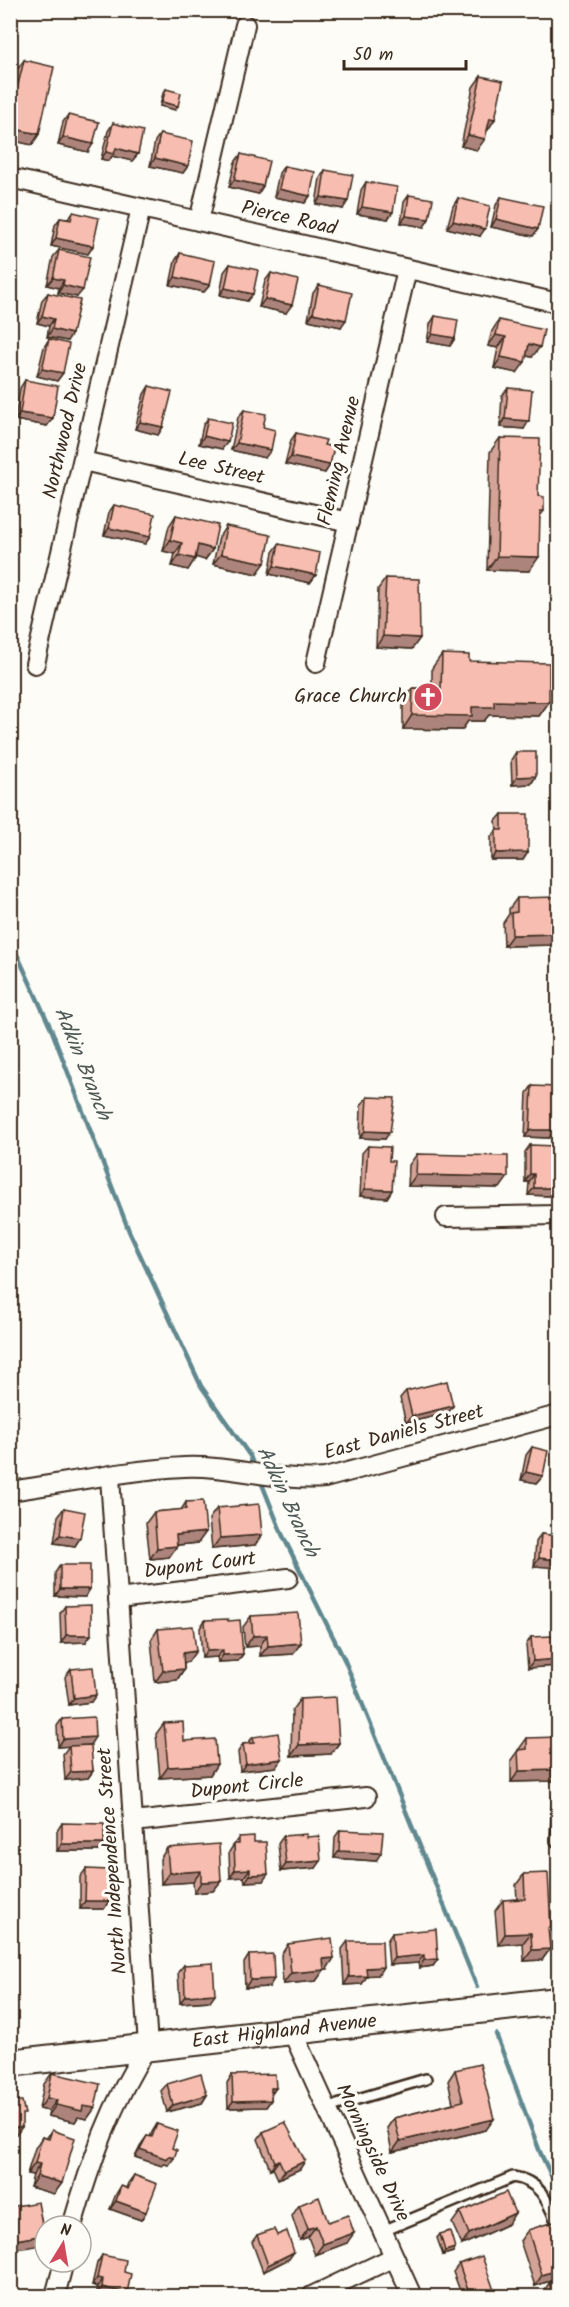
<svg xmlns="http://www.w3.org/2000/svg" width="569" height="2307" font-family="Kalam,sans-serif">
  <rect width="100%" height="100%" fill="#fdfcf7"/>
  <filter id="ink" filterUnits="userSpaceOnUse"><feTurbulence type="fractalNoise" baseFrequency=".0167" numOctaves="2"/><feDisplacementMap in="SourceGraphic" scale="12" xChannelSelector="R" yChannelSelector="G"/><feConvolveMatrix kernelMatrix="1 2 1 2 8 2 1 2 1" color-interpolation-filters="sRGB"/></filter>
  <g filter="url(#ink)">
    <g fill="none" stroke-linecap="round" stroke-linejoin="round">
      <g stroke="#61888f" stroke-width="4.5">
        <polyline points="10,939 52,1031 129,1231 201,1386 250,1456 255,1469"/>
        <polyline points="260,1479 282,1534 345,1661 477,1987"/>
        <polyline points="496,2034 540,2152 558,2190"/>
      </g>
      <g stroke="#3b2a1e" stroke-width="14">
        <g id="lane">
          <polyline points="556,1841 558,1799"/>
          <polyline points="327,2108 426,2079"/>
          <path d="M383,2231L513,2177C541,2181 548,2202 558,2226"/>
        </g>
      </g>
      <g stroke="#3b2a1e" stroke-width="22">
        <g id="street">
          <polyline points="10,178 558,303"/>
          <polyline points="199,221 245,25"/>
          <polyline points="83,461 349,522"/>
          <polyline points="316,663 407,269"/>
          <polyline points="35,664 141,208"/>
          <polyline points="446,1217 558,1215"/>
          <path d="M10,1491C68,1483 126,1470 184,1467C232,1465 278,1482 325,1478L558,1415"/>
          <polyline points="118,1599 288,1578"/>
          <polyline points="133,1822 366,1797"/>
          <polyline points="291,2029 412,2296"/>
          <path d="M72,2226C90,2164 112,2101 148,2046L110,1477"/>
          <polyline points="55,2296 64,2262"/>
          <polyline points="312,2296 394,2257"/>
        </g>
      </g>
      <g stroke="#3b2a1e" stroke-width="30">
        <g id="secondary">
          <path id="s1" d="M10,2063L558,2001"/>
        </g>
      </g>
      <use href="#lane" stroke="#fdfcf7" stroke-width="9"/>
      <use href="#street" stroke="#fdfcf7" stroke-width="18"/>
      <use href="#secondary" stroke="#fdfcf7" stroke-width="26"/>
    </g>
    <g fill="#d4a397" stroke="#3b2a1e" stroke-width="1.5">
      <polygon points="24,60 39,134 32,145 10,140 10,95 16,71"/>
      <polygon points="481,76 495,119 487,130 477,150 461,146 473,87"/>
      <polygon points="166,89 175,110 160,106 163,93"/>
      <polygon points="68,115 88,152 58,145 63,122"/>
      <polygon points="113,123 138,154 132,161 112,156 109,161 101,159 108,131"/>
      <polygon points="160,134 188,166 183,173 150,166 155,141"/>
      <polygon points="241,154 263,186 258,194 229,187 235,162"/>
      <polygon points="284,166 310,196 305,203 274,197 279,173"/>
      <polygon points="325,170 343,209 316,204 320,178"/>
      <polygon points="366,182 388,219 357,214 361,190"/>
      <polygon points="409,195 424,227 401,223 404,202"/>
      <polygon points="501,197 538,229 533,236 491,227 496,205"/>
      <polygon points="458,198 480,236 447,228 453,206"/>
      <polygon points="73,212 93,246 88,254 51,246 55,225 60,218 68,219"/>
      <polygon points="59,250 77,297 58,293 59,288 47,285 53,257"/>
      <polygon points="180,253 210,285 204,292 170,285 175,261"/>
      <polygon points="230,264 247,301 220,295 224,272"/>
      <polygon points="271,273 286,313 259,307 265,281"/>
      <polygon points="319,285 341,327 308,320 313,293"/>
      <polygon points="48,293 67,341 47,337 49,326 37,323 42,300"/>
      <polygon points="435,316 455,338 450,346 427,342 430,324"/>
      <polygon points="499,320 532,357 526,356 517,373 494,368 498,348 488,346 492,331"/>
      <polygon points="49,339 63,373 57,381 37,376 44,347"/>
      <polygon points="25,380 53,418 47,426 15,420 20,388"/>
      <polygon points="149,386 163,427 158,435 135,429 144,394"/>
      <polygon points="508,388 524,429 500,427 502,396"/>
      <polygon points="244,410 265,458 231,450 238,417"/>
      <polygon points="208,418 222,449 199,444 203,425"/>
      <polygon points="296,433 324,445 330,465 325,473 285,464 291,440"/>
      <polygon points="500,438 538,496 544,511 540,516 529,571 487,570 490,452"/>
      <polygon points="114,505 150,537 145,544 104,535 109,512"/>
      <polygon points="176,515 213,549 205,560 196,557 188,570 172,566 175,554 163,551 169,526"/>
      <polygon points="226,526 257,574 213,564 219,537"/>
      <polygon points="279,544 316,575 310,583 269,574 273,552"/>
      <polygon points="386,578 420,638 412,649 376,647 378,589"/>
      <polygon points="442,654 469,661 549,702 539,716 489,715 484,721 468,721 462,730 403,729 403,702 413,688 432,689 432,668"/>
      <polygon points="516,752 536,776 531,784 512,785 511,760"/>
      <polygon points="502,814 528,852 523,860 491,860 491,837 497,830 496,821"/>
      <polygon points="517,898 557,945 504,946 503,923 509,914 509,909"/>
      <polygon points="532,1086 549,1138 525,1137 527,1093"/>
      <polygon points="367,1097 385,1139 360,1138 361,1105"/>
      <polygon points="530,1145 550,1196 528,1195 529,1182 525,1182 525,1152"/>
      <polygon points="368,1146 392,1190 387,1198 360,1196 362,1153"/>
      <polygon points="417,1154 500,1188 408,1186 409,1165"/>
      <polygon points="406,1391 448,1413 406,1423 400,1398"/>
      <polygon points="532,1447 543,1476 537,1483 521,1480 526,1455"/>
      <polygon points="186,1502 198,1543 177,1545 169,1557 150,1559 146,1523 154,1512 181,1510"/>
      <polygon points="64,1508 80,1538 75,1546 54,1543 58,1516"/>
      <polygon points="217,1508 255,1545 212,1549 209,1519"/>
      <polygon points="541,1534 558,1536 534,1566 536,1542"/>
      <polygon points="60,1565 90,1589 85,1597 55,1596 55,1573"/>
      <polygon points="65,1606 86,1642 61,1643 60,1613"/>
      <polygon points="251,1616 293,1654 260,1656 260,1646 245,1647 243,1627"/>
      <polygon points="205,1620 243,1654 238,1661 218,1662 217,1657 202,1658 200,1628"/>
      <polygon points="158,1629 188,1662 184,1663 184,1669 177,1680 155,1682 151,1640"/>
      <polygon points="531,1637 554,1647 558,1646 558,1666 528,1668 526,1645"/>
      <polygon points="71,1669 91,1702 69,1705 65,1677"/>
      <polygon points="300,1699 339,1743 331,1754 291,1756 292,1710"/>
      <polygon points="62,1719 90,1745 93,1771 88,1778 65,1780 63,1754 69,1746 58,1747 57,1726"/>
      <polygon points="164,1723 184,1741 217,1764 210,1775 160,1778 156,1734"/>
      <polygon points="253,1737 276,1767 240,1771 238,1752 243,1744 248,1743"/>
      <polygon points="527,1738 553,1781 511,1782 511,1760"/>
      <polygon points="62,1823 99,1851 57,1851 57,1831"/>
      <polygon points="340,1830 376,1861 334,1858 335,1837"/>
      <polygon points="283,1836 307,1837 316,1868 281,1871 278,1844"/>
      <polygon points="239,1837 254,1842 263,1881 245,1882 244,1877 230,1878 229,1852"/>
      <polygon points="167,1848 221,1881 213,1891 194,1893 193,1882 161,1884 160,1859"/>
      <polygon points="86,1869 109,1901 104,1909 80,1909 80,1877"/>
      <polygon points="524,1874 549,1932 550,1949 542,1960 524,1961 523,1943 498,1945 495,1911 503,1900 517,1899 516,1885"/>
      <polygon points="392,1933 438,1959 433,1966 419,1968 418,1963 389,1965 387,1941"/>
      <polygon points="348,1941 378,1975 367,1975 362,1984 344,1985 342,1949"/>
      <polygon points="288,1944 327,1969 324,1969 316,1981 283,1984 281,1955"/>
      <polygon points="249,1955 269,1987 245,1988 244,1963"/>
      <polygon points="184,1965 210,2001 180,2003 178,1972"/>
      <polygon points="455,2070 486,2130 392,2152 387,2128 394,2118 453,2103 448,2081"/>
      <polygon points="52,2073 95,2108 87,2119 78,2117 75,2122 48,2116 49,2111 39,2109 44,2084"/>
      <polygon points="232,2075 276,2088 271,2095 271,2100 266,2107 228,2108 227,2083"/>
      <polygon points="167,2084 207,2095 202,2103 167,2112 161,2091"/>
      <polygon points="157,2124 172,2148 169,2165 164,2164 162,2166 135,2157 142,2143 147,2136 150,2137 152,2132"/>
      <polygon points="52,2130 62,2183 54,2194 30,2187 33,2175 27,2174 35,2148 42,2137 46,2139"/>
      <polygon points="263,2132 300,2169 278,2179 273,2168 270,2169 258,2139"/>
      <polygon points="134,2175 146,2212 141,2220 110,2209 116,2194 121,2186 126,2188 128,2183"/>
      <polygon points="299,2205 328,2222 347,2243 315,2255 308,2237 300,2240 292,2216"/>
      <polygon points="460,2212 508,2224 462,2245 452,2223"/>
      <polygon points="528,2230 558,2278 535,2286 520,2241"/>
      <polygon points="440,2234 455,2248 453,2252 443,2255 437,2238"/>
      <polygon points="257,2235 277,2235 289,2259 263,2272 252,2242"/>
      <polygon points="102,2255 124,2272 96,2295 98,2287 92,2285 97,2263"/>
      <polygon points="459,2264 496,2296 462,2296 453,2272"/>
      <polygon points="549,2283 558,2296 546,2296 544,2291"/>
    </g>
    <g fill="#ad847b" stroke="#3b2a1e" stroke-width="1.5">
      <polygon points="50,10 89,10 95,12 90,19"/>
      <polygon points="162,102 178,106 175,110 160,106"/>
      <polygon points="490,118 495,119 488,130 482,128"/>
      <polygon points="10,128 39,134 32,145 10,140"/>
      <polygon points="468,135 485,139 477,150 461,146"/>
      <polygon points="63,137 93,144 88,152 58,145"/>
      <polygon points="116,148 138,154 132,161 112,156 109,161 101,159 106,152"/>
      <polygon points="155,158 188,166 183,173 150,166"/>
      <polygon points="234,180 263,186 258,194 229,187"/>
      <polygon points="279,189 310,196 305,203 274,197"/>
      <polygon points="321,197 348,201 343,209 316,204"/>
      <polygon points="362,207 393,212 388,219 357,214"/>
      <polygon points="406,216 429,219 424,227 401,223"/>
      <polygon points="496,219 538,229 533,236 491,227"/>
      <polygon points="453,221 485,229 480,236 447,228"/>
      <polygon points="56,238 93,246 88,254 51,246"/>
      <polygon points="175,277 210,285 204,292 170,285"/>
      <polygon points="53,278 64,280 59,288 47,285"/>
      <polygon points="63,285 83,290 77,297 58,293"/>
      <polygon points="225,288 253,294 247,301 220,295"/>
      <polygon points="265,299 292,305 286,313 259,307"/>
      <polygon points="313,313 346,320 341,327 308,320"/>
      <polygon points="42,316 54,319 49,326 37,323"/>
      <polygon points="52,329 72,334 67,341 47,337"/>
      <polygon points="432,334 455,338 450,346 427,342"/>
      <polygon points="496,335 506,337 498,348 488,346"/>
      <polygon points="529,344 540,347 532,357 521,355"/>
      <polygon points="501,357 525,362 517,373 494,368"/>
      <polygon points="42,369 63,373 57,381 37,376"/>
      <polygon points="20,413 53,418 47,426 15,420"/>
      <polygon points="505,419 529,421 524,429 500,427"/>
      <polygon points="140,422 163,427 158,435 135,429"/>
      <polygon points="204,436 228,442 222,449 199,444"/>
      <polygon points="237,443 271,450 265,458 231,450"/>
      <polygon points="291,457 330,465 325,473 285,464"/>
      <polygon points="109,528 150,537 145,544 104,535"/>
      <polygon points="170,540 182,543 175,554 163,551"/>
      <polygon points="198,545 213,549 205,560 191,556"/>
      <polygon points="221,554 265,563 257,574 213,564"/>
      <polygon points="179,555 195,559 188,570 172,566"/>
      <polygon points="497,556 539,557 529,571 487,570"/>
      <polygon points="274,566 316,575 310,583 269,574"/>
      <polygon points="383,636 420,638 412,649 376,647"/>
      <polygon points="494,701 549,702 539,716 489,715 484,721 468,721 462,730 403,729 412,715 472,707"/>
      <polygon points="536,776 531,784 512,785 517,777"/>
      <polygon points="528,852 523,860 491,860 496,853"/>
      <polygon points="558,934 558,942 557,945 504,946 512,935"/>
      <polygon points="530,1130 554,1130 549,1138 525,1137"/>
      <polygon points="365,1131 390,1132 385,1139 360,1138"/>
      <polygon points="530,1174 534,1174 529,1182 525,1182"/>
      <polygon points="416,1175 508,1177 500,1188 408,1186"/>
      <polygon points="534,1188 556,1188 550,1196 528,1195"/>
      <polygon points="365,1189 392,1190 387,1198 360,1196"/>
      <polygon points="453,1406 448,1413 406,1423 412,1416"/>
      <polygon points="526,1472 543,1476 537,1483 521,1480"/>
      <polygon points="206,1532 198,1543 168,1546 176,1535"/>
      <polygon points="60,1535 80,1538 75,1546 54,1543"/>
      <polygon points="262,1535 255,1545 212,1549 220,1538"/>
      <polygon points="177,1546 169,1557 150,1559 157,1548"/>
      <polygon points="539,1558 558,1560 558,1568 534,1566"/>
      <polygon points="60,1589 90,1589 85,1597 55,1596"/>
      <polygon points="66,1635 91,1635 86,1642 61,1643"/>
      <polygon points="267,1635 260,1646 245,1647 253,1636"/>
      <polygon points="301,1643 293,1654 260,1656 268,1646"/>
      <polygon points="223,1650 217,1657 202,1658 207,1651"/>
      <polygon points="196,1651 188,1662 175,1664 183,1653"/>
      <polygon points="243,1654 238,1661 218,1662 223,1655"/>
      <polygon points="558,1659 558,1666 528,1668 533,1661"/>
      <polygon points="184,1669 177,1680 155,1682 163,1671"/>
      <polygon points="96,1695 91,1702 69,1705 74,1698"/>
      <polygon points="95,1737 90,1745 58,1747 63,1739"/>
      <polygon points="339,1743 331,1754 291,1756 299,1745"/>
      <polygon points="282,1759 276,1767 240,1771 246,1764"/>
      <polygon points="217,1764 210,1775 160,1778 168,1767"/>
      <polygon points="558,1770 558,1774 553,1781 511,1782 519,1771"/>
      <polygon points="93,1771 88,1778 65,1780 71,1772"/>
      <polygon points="62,1844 104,1844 99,1851 57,1851"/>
      <polygon points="339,1851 381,1853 376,1861 334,1858"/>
      <polygon points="321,1861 316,1868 281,1871 286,1864"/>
      <polygon points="250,1869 244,1877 230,1878 235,1870"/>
      <polygon points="201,1871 193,1882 161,1884 169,1873"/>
      <polygon points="268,1874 263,1881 245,1882 250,1875"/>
      <polygon points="221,1881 213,1891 194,1893 201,1882"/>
      <polygon points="85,1901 109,1901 104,1909 80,1909"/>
      <polygon points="531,1933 523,1943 498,1945 505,1934"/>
      <polygon points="550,1949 542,1960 524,1961 532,1950"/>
      <polygon points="424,1955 418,1963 389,1965 394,1958"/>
      <polygon points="334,1958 327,1969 315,1970 323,1959"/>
      <polygon points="438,1959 433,1966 419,1968 424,1960"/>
      <polygon points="383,1967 378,1975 361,1976 366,1968"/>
      <polygon points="324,1970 316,1981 283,1984 291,1973"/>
      <polygon points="367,1976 362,1984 344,1985 349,1977"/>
      <polygon points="274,1979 269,1987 245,1988 250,1980"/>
      <polygon points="215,1994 210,2001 180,2003 185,1996"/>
      <polygon points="271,2088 276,2088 270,2095"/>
      <polygon points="207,2095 202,2103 167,2112 173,2105"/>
      <polygon points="47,2098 57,2100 49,2111 39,2109"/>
      <polygon points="271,2100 266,2107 228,2108 233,2101"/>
      <polygon points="56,2105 83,2106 95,2108 87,2119 78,2117 75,2122 48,2116"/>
      <polygon points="494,2119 486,2130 392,2152 400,2141"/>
      <polygon points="10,2127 22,2127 17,2134 10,2134"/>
      <polygon points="140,2149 169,2156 174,2158 169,2165 164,2164 162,2166 135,2157"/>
      <polygon points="279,2160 273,2168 270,2169 275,2162"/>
      <polygon points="305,2161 300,2169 278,2179 284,2171"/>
      <polygon points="35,2163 40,2164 33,2175 27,2174"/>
      <polygon points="37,2176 62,2183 54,2194 30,2187"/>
      <polygon points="116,2201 146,2212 141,2220 110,2209"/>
      <polygon points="515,2213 508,2224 462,2245 469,2234"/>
      <polygon points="316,2226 308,2237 300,2240 308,2229"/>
      <polygon points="354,2233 347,2243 315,2255 323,2244"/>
      <polygon points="44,2235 36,2246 10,2250 10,2241"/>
      <polygon points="455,2248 453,2252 443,2255 445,2251"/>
      <polygon points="294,2252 289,2259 263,2272 268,2265"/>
      <polygon points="558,2270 558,2278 535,2286 542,2275"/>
      <polygon points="97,2278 103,2279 98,2287 92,2285"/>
      <polygon points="102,2287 127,2293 124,2296 104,2296 96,2295"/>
    </g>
    <g fill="#f7bdb0" stroke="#3b2a1e" stroke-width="1.5">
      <polygon points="24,60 54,67 39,134 10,128 10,118"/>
      <polygon points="481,76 503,81 495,119 490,118 485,139 468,135"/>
      <polygon points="166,89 181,93 178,106 162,102"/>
      <polygon points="68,115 99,122 93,144 63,137"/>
      <polygon points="113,123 143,131 138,154 116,148 114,154 106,152"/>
      <polygon points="160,134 193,141 188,166 155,158"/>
      <polygon points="241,154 269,161 263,186 234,180"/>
      <polygon points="284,166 315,172 310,196 279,189"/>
      <polygon points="325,170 353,175 348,201 321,197"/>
      <polygon points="366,182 397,187 393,212 362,207"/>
      <polygon points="409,195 433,199 429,219 406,216"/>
      <polygon points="501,197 543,206 538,229 496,219"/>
      <polygon points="458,198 490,206 485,229 453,221"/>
      <polygon points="73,212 99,218 93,246 56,238 60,218 71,220"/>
      <polygon points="59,250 90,257 83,290 63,285 64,280 53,278"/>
      <polygon points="180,253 215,261 210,285 175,277"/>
      <polygon points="230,264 258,270 253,294 225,288"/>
      <polygon points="271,273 298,280 292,305 265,299"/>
      <polygon points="319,285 352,293 346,320 313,313"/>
      <polygon points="48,293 80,300 72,334 52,329 54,319 42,316"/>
      <polygon points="435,316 458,320 455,338 432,334"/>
      <polygon points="499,320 544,330 540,347 529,344 525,362 501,357 506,337 496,335"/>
      <polygon points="49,339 69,344 63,373 42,369"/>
      <polygon points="25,380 58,386 53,418 20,413"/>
      <polygon points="149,386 172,392 163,427 140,422"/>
      <polygon points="508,388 532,390 529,421 505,419"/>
      <polygon points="244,410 266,414 263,427 275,430 271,450 237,443"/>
      <polygon points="208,418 232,423 228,442 204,436"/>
      <polygon points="296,433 326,440 324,445 334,447 330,465 291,457"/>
      <polygon points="500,438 540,439 538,496 544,497 544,511 540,511 539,557 497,556"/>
      <polygon points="114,505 155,514 150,537 109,528"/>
      <polygon points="176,515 218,525 213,549 198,545 195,559 179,555 182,543 170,540"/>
      <polygon points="226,526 271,535 265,563 221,554"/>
      <polygon points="279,544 320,553 316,575 274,566"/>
      <polygon points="386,578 419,579 420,638 383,636"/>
      <polygon points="442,654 469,655 469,661 549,663 549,702 494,701 494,707 472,707 472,716 412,715 413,688 441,689"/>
      <polygon points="516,752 536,752 536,776 517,777"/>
      <polygon points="502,814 528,814 528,852 496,853 496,830 502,830"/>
      <polygon points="558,897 558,934 512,935 511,913 517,912 517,898"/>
      <polygon points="532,1086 556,1087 554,1130 530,1130"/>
      <polygon points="367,1097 395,1098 390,1132 365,1131"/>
      <polygon points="530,1145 556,1146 556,1188 534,1188 534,1174 530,1174"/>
      <polygon points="368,1146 390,1147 389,1161 394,1161 392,1190 365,1189"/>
      <polygon points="417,1154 508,1156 508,1177 416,1175"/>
      <polygon points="447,1381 453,1406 412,1416 406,1391"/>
      <polygon points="532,1447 548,1451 543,1476 526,1472"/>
      <polygon points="203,1501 206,1532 176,1535 177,1546 157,1548 154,1512 186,1509 186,1502"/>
      <polygon points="259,1504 262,1535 220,1538 217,1508"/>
      <polygon points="64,1508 85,1512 80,1538 60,1535"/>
      <polygon points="541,1534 558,1536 558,1560 539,1558"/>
      <rect x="60" y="1565" width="30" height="24"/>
      <polygon points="91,1605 91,1635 66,1635 65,1606"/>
      <polygon points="298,1613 301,1643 268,1646 267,1635 253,1636 251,1616"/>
      <polygon points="228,1619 228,1621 240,1620 243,1654 223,1655 223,1650 207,1651 205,1620"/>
      <polygon points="193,1626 196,1651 183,1653 184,1669 163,1671 158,1629"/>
      <polygon points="553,1636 554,1647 558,1646 558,1659 533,1661 531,1637"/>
      <polygon points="93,1667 96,1695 74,1698 71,1669"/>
      <polygon points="336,1697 339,1743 299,1745 300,1699"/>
      <polygon points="94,1717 95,1737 63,1739 62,1719"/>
      <polygon points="183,1722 184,1741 215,1739 217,1764 168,1767 164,1723"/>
      <polygon points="278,1733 282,1759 246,1764 243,1744 254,1743 253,1737"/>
      <polygon points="558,1737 558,1770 519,1771 518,1750 527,1749 527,1738"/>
      <polygon points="91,1745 93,1771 71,1772 69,1746"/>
      <polygon points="62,1823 104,1824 104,1844 62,1844"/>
      <polygon points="340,1830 383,1832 381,1853 339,1851"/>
      <polygon points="307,1834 307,1837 319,1836 321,1861 286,1864 283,1836"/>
      <polygon points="254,1836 254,1842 266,1842 268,1874 250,1875 250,1869 235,1870 234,1844 239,1844 239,1837"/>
      <polygon points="219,1844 221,1881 201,1882 201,1871 169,1873 167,1848"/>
      <polygon points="86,1869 109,1870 109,1901 85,1901"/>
      <polygon points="548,1873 551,1928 548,1928 550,1949 532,1950 531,1933 505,1934 503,1900 525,1899 524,1874"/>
      <polygon points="436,1929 438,1959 424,1960 424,1955 394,1958 392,1933"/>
      <polygon points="332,1938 334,1958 323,1959 324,1970 291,1973 288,1944"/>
      <polygon points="348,1941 382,1941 383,1967 366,1968 367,1976 349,1977"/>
      <polygon points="273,1954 274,1979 250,1980 249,1955"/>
      <polygon points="213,1963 215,1994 185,1996 184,1965"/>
      <polygon points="480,2064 494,2119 400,2141 394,2118 463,2101 455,2070"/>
      <polygon points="52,2073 100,2084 95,2108 83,2106 82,2111 56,2105 57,2100 47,2098"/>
      <polygon points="201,2074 207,2095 173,2105 167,2084"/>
      <polygon points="275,2074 276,2088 271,2088 271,2100 233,2101 232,2075"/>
      <polygon points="10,2095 14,2095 14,2101 22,2101 25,2114 22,2114 22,2127 10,2127"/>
      <polygon points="285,2122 305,2161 284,2171 279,2160 275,2162 263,2132"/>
      <polygon points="157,2124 178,2131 172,2148 177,2150 174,2158 169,2156 167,2159 140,2149 147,2136 152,2137"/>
      <polygon points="52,2130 75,2138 62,2183 37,2176 40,2164 35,2163 42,2137 49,2139"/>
      <polygon points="134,2175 157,2184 146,2212 116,2201 121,2186 128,2189"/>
      <polygon points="506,2192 515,2213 469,2234 460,2212"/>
      <polygon points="319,2197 328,2222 348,2215 354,2233 323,2244 316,2226 308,2229 299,2205"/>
      <polygon points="38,2202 44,2235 10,2241 10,2207"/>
      <polygon points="553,2222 558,2239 558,2270 542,2275 528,2230"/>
      <polygon points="274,2229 277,2235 287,2231 294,2252 268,2265 257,2235"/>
      <polygon points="450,2231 455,2248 445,2251 440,2234"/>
      <polygon points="102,2255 126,2260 124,2272 131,2274 127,2293 102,2287 103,2279 97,2278"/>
      <polygon points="482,2256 496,2296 470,2296 459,2264"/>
      <polygon points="558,2280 558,2296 554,2296 549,2283"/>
    </g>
  </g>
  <defs>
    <g id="church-disc" transform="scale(1.5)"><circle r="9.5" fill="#d1495b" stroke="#fdfcf7"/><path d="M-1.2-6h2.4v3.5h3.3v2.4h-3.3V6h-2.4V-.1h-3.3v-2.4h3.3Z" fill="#fff"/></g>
  </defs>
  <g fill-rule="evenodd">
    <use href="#church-disc" x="428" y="697"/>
  </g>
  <g text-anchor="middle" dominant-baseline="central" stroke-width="6" stroke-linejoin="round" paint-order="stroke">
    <g font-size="20" fill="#3b2a1e" stroke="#fdfcf7">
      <text transform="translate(289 219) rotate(13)">Pierce Road</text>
      <text transform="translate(66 431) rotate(-77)">Northwood Drive</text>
      <text transform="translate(340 461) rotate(-77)">Fleming Avenue</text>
      <text transform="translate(221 469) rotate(13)">Lee Street</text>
      <text transform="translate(404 1433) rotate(-15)">East Daniels Street</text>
      <text transform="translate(200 1566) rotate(-7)">Dupont Court</text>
      <text transform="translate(247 1787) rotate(-6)">Dupont Circle</text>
      <text transform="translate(113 1861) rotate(-94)">North Independence Street</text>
      <text stroke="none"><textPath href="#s1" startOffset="276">East Highland Avenue</textPath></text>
      <text transform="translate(372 2153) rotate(65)">Morningside Drive</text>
    </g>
    <g font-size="20" fill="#3b2a1e" stroke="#fdfcf7" text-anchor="end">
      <text x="407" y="697">Grace Church</text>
    </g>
    <g font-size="21" font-style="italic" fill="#4e5956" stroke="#fdfcf7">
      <text transform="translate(82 1064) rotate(68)">Adkin Branch</text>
      <text transform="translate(287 1502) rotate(65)">Adkin Branch</text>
    </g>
  </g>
  <rect width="569" height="2307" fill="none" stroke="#fdfcf7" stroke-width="36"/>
  <rect x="18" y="18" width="533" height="2271" fill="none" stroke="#3b2a1e" stroke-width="2" filter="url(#ink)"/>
  <g transform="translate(63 2244) rotate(11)"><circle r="28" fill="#fdfcf7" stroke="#afa8a0" stroke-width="1.5"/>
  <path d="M0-4.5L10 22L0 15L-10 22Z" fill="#d1495b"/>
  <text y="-9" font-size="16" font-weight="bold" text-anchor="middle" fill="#3b2a1e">N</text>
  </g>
  <path d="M344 60v9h122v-9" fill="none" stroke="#3b2a1e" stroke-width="3"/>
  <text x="353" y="60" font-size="18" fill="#3b2a1e" stroke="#fdfcf7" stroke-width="4.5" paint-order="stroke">50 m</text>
</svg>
